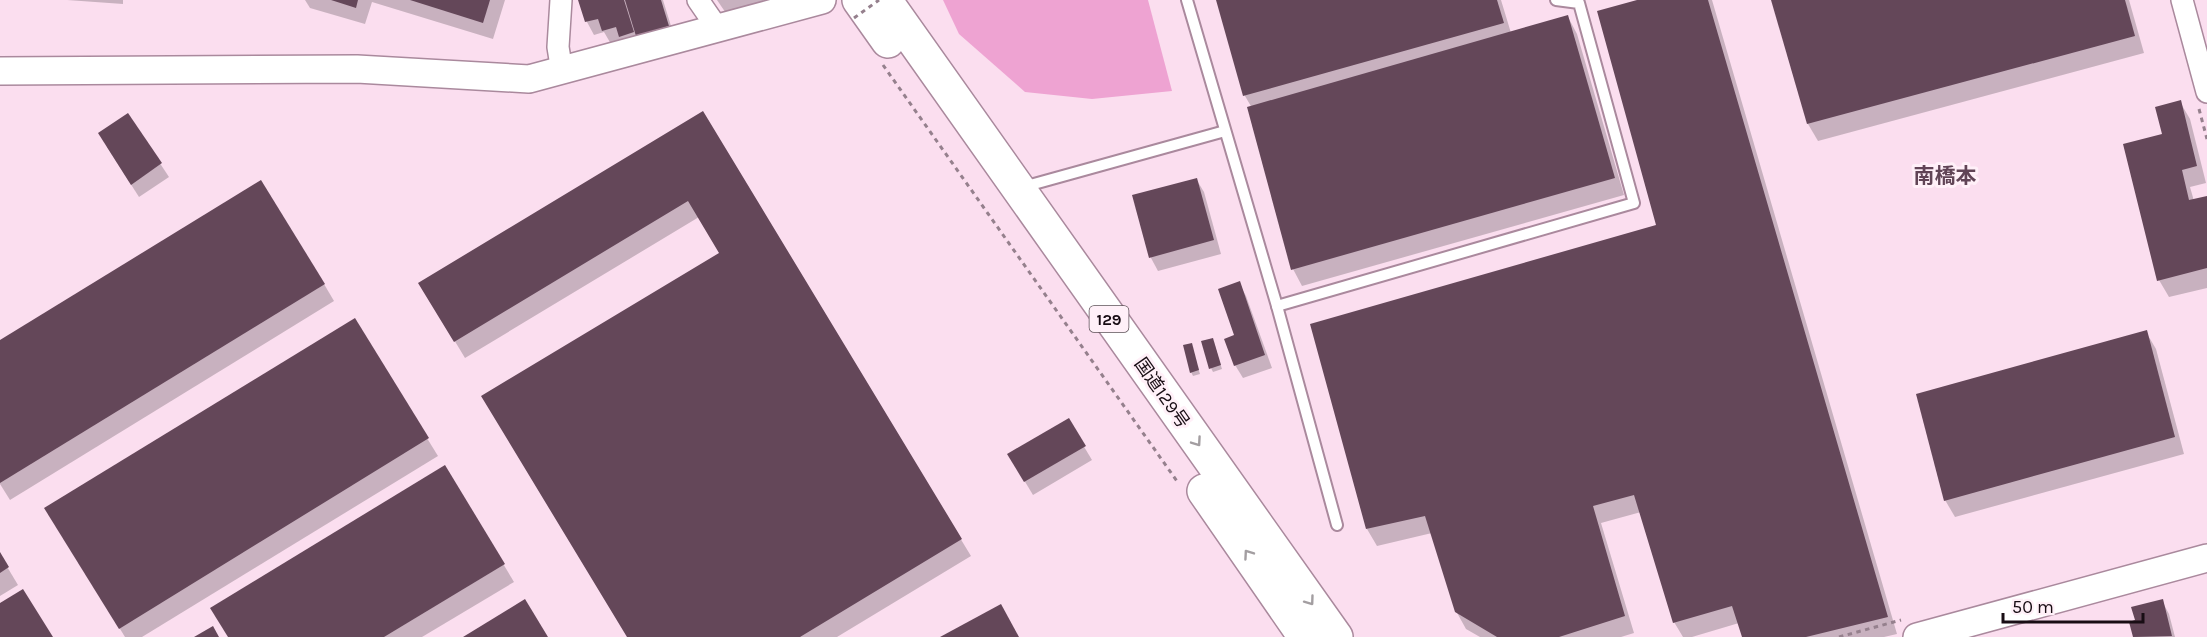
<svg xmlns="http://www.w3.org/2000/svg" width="2207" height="637" font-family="Karla,'Noto Sans JP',sans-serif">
  <rect width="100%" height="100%" fill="#fbdeef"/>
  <polygon fill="#eea3d2" points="943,0 1148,0 1172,91 1092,99 1025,92 959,34"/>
  <g fill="#0003">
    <polygon points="67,0 123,0 123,4"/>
    <polygon points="305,0 505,0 493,39 372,2 365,24 310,8"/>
    <polygon points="580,0 663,0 675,39 628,50 622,40 611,44 604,32 594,35 587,22"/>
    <polygon points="717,0 771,0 734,25"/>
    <polygon points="1217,0 1501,0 1511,33 1568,17 1577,34 1624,195 1302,286 1293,269 1252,108 1245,96"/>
    <polygon points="1643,0 1712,0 1897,634 1884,637 1743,637 1739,623 1692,637 1683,637 1674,622 1641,512 1601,523 1634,633 1621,637 1480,637 1466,629 1456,611 1432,533 1377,546 1367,529 1658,226"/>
    <polygon points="1772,0 2129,0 2144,53 1818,141 1808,124"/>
    <polygon points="2180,102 2190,119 2206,183 2190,187 2194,201 2207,197 2207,288 2169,297 2159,280"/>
    <polygon points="702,113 971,556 837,637 628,637 721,254 699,217 465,358 430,300"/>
    <polygon points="128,115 169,177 139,197 107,147"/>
    <polygon points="1196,179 1204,192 1221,254 1158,271 1151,258 1134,197"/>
    <polygon points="1239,283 1246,296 1272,368 1243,378 1235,365"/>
    <polygon points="324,284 334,301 10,500 0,484 0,342"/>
    <polygon points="354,320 438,456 142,637 125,637 56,525"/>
    <polygon points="2146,332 2156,349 2184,454 1955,517 1945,500"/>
    <polygon points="1214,343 1222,369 1213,372 1211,368"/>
    <polygon points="1191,345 1200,374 1193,376 1191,372"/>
    <polygon points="1068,420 1092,460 1033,495 1009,455"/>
    <polygon points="445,467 514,582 422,637 229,637"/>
    <polygon points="0,555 18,585 0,596"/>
    <polygon points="2162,601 2169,614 2175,637 2135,637 2131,623 2137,621"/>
  </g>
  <g fill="#644759">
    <polygon points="331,0 358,0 356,8"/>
    <polygon points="410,0 490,0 483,23"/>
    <polygon points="578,0 624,0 634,32 619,37 616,27 602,31 598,19 585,22"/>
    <polygon points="625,0 661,0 669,26 636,36"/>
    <polygon points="1216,0 1497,0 1504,23 1243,96"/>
    <polygon points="1637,0 1708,0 1888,617 1806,637 1742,637 1732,606 1673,623 1634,495 1593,506 1625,616 1559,637 1497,637 1455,612 1425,516 1366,529 1310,324 1656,225 1597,11"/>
    <polygon points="1771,0 2125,0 2135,36 1807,124"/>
    <polygon points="1568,15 1615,178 1291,270 1247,107"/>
    <polygon points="2181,100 2197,166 2182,170 2189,200 2207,196 2207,268 2157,281 2123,144 2162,134 2155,107"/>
    <polygon points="703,111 962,539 800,637 627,637 481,396 719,253 688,201 454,342 418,283"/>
    <polygon points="128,113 162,163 131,185 98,133"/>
    <polygon points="1197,178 1214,240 1149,258 1132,195"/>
    <polygon points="261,180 325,284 0,483 0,340"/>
    <polygon points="1240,281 1265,355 1234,366 1224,339 1234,335 1218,289"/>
    <polygon points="355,318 429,438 119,629 44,508"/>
    <polygon points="2147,330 2175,437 1944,501 1916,394"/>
    <polygon points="1213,338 1221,365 1209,369 1201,341"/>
    <polygon points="1192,343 1199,370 1190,373 1183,345"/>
    <polygon points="1069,418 1086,446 1024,482 1007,454"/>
    <polygon points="445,465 505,564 384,637 228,637 210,608"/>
    <polygon points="0,552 9,567 0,573"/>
    <polygon points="23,589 53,637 0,637 0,603"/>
    <polygon points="525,599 548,637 463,637"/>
    <polygon points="2163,599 2172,636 2133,637 2129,622 2135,620 2131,607"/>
    <polygon points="1001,604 1019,637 940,637"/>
    <polygon points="213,626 219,637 194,637"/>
  </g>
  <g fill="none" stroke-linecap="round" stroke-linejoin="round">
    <g stroke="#aa899d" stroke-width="14">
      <g id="service">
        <polyline points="1187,0 1277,306 1337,525"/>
        <polyline points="1023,187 1225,131"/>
        <polyline points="1277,306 1634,203 1579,3 1556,0"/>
      </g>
    </g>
    <g stroke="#aa899d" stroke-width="24">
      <g id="minor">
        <polyline points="561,0 558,47 562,72"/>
        <polyline points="698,0 718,29"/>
        <polyline points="2182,0 2207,92"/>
      </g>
    </g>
    <g stroke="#aa899d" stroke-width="30">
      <g id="tertiary">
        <polyline points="0,71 357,69 529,79 822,0"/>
        <polyline points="1917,637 2207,558"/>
      </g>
    </g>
    <g stroke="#aa899d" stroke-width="36">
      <g id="trunk">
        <polyline points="859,0 888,41"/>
        <polyline points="885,0 1336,637"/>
        <polyline points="1204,491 1305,637"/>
      </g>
    </g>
    <g stroke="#95808d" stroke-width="3" stroke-dasharray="4.5 4.5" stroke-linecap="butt">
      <polyline points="883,65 1179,484"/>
      <polyline points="2199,109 2207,139"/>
      <polyline points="1839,637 1901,620"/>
    </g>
    <use href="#service" stroke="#fff" stroke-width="10"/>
    <use href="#minor" stroke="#fff" stroke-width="21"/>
    <use href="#tertiary" stroke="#fff" stroke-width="27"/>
    <use href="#trunk" stroke="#fff" stroke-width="33"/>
    <polyline stroke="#95808d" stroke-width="3" stroke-dasharray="4.5 4.5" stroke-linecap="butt" points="854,18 879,0"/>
  </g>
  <defs><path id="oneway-chevron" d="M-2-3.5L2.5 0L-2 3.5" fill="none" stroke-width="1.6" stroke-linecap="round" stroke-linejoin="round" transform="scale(1.5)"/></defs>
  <g stroke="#a39ea1">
    <use href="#oneway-chevron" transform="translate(1197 442) rotate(55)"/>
    <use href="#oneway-chevron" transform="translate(1248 554) rotate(-125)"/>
    <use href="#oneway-chevron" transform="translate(1310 601) rotate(54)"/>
  </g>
  <g text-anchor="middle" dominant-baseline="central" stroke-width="6" stroke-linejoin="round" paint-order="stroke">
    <rect fill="#fff0f8" stroke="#5d5158" stroke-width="1.5" x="1089.5" y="306" width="39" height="26" rx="4.5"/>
    <g font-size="16" font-weight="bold" fill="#180d14">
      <text x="1109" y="319">129</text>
    </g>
    <g font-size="18" fill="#180d14" stroke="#fff0f8">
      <text transform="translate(1162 393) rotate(55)">国道129号</text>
    </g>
    <g font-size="21" font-weight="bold" fill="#614456" stroke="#fff0f8">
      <text x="1945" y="176">南橋本</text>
    </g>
  </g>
  <path d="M2003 613v9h140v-9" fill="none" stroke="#180d14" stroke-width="3"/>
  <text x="2012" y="613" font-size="18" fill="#180d14" stroke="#fff0f8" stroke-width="4.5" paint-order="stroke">50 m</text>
</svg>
